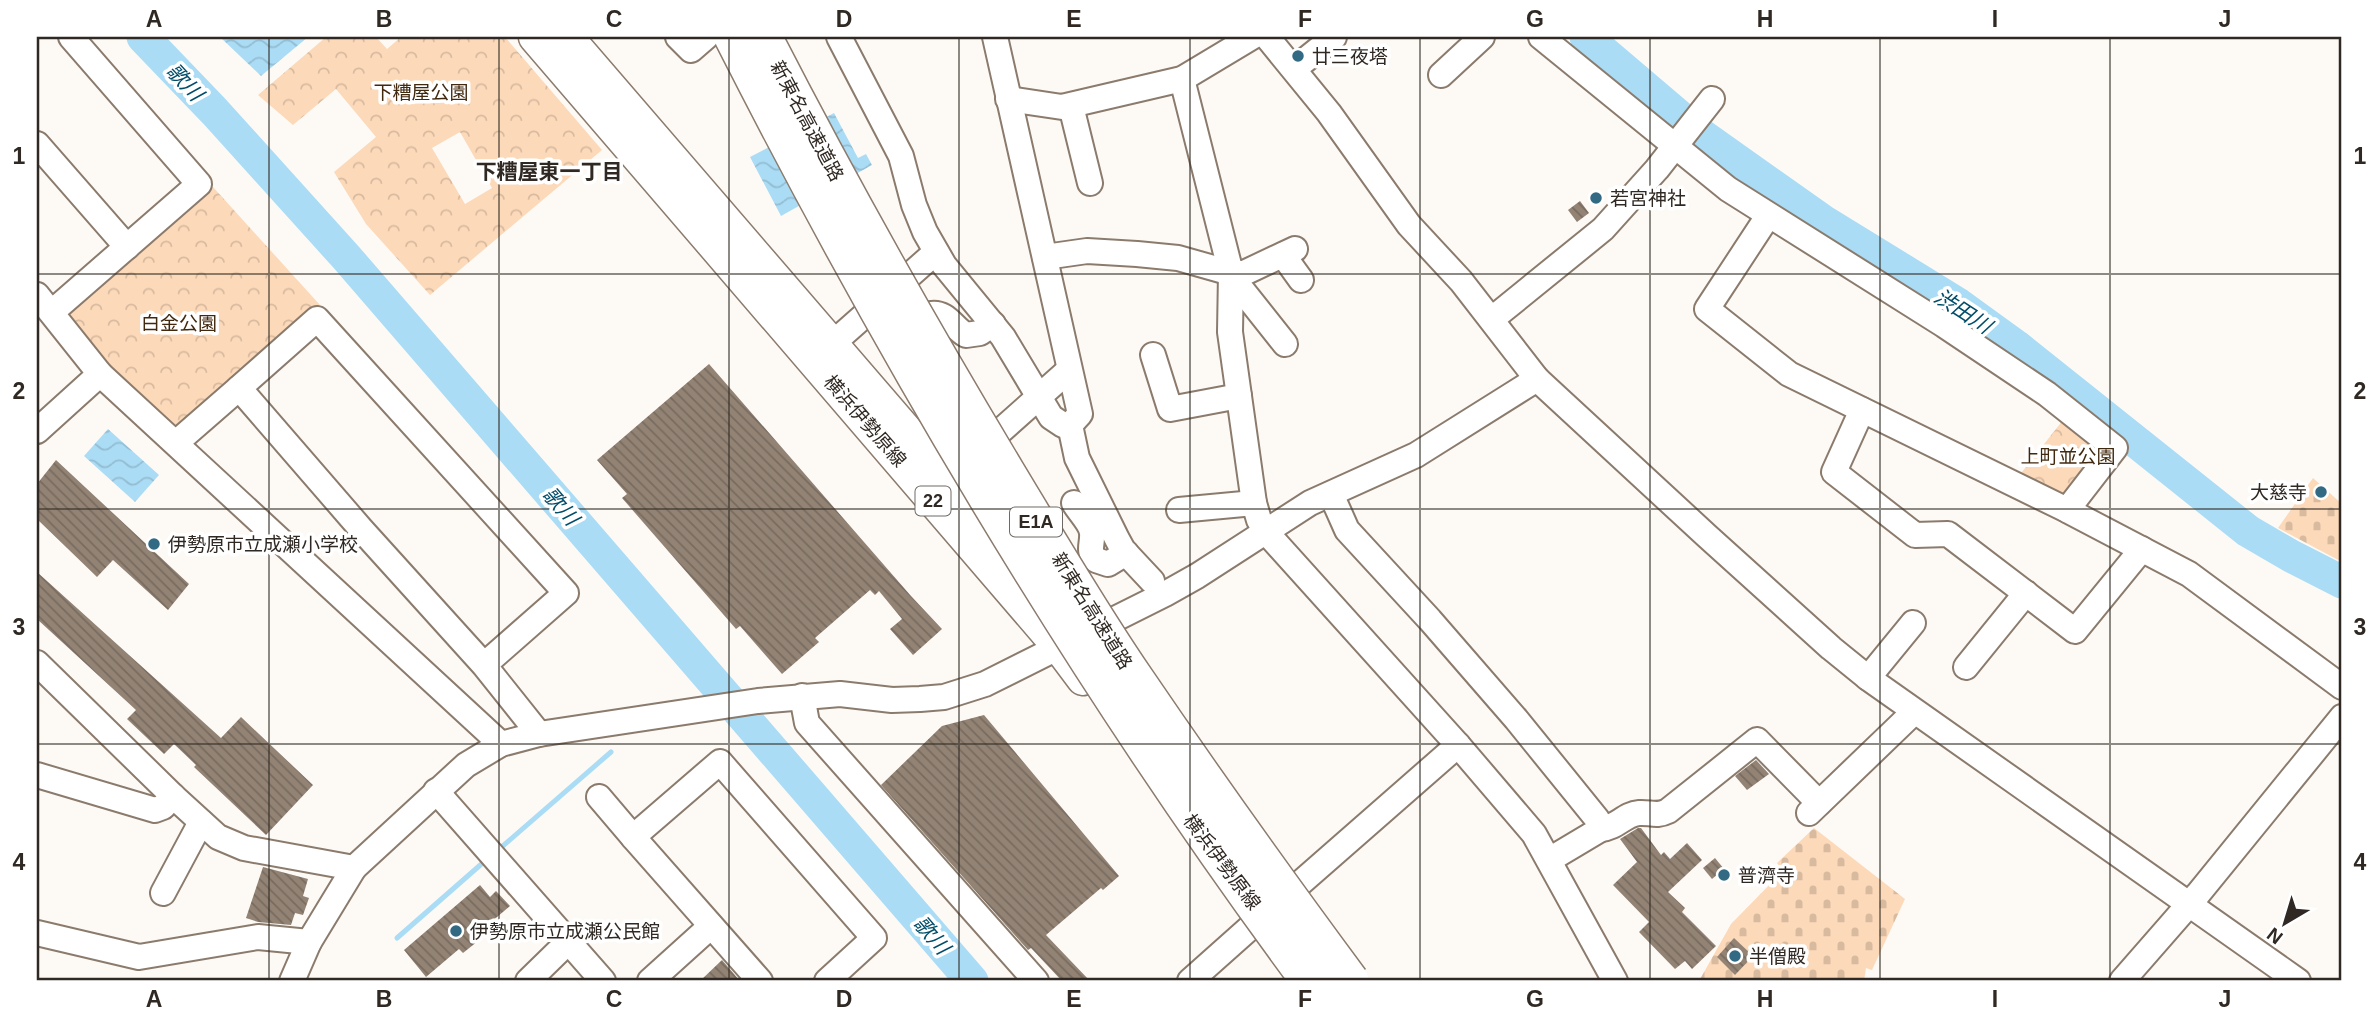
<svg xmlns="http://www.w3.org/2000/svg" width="2379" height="1018" font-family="Helvetica,'Noto Sans JP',sans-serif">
  <defs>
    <pattern id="cemetery-stones" width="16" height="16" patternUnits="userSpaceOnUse" patternTransform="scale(1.75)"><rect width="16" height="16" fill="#fcd9b9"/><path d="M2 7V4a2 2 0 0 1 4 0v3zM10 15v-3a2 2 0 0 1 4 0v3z" fill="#d8ba9f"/></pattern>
    <pattern id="park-crowns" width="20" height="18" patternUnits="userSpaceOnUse" patternTransform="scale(1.75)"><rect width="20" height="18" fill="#fcd9b9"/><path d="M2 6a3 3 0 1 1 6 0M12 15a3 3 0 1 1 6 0" fill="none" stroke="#d8ba9f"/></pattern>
    <pattern id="water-waves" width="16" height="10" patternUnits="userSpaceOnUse" patternTransform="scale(1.75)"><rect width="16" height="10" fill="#abdcf5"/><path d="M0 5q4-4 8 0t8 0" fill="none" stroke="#93bdd2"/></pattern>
    <pattern id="building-back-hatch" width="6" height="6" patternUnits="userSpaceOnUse" patternTransform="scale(1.75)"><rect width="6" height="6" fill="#928374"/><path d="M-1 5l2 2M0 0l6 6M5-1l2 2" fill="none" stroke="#786b5f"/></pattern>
  </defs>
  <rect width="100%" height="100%" fill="#fdfaf6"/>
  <g fill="url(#cemetery-stones)">
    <polygon points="2313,478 2342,504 2342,562 2278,528"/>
    <polygon points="1814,828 1905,899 1872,970 1866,968 1864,981 1699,981 1731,924 1783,871 1777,863"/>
  </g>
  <g fill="url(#park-crowns)" fill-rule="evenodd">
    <path d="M326,37H376L387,49L401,37H505L602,150L430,295L366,224L334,172L376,137L336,89L293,125L258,95ZM460,132L492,188L465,204L432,148Z"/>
    <polygon points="213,187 320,305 178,435 115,377 62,314"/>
    <polygon points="2067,415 2104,453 2068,500 2018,477"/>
  </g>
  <g fill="url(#water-waves)">
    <polygon points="220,37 308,37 261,76"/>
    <polygon points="834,113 858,158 866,154 872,165 781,216 750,157"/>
    <polygon points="108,429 159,475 135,502 84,456"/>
  </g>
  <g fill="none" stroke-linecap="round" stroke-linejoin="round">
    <g stroke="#abdcf5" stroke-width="5">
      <polyline points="497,851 611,752"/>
      <polyline points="397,938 486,860"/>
    </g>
    <g stroke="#abdcf5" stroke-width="33">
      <polyline points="143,37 215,112 346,257 972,981"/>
      <polyline points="1586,37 1700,134 1823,221 1958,304 2016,346 2248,531 2291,556 2342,582"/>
    </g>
  </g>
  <g fill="url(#building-back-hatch)">
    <polygon points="1580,201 1589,213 1577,222 1568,210"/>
    <polygon points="709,364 911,596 942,629 913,655 890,629 902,619 879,591 875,595 870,590 815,638 819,642 782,674 740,626 736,629 622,498 627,494 597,460"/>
    <polygon points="56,460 189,584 168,610 113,560 97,577 37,519 37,484"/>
    <polygon points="37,572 221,738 241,717 313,785 266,835 194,767 196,765 174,744 164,754 127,719 136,710 37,619"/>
    <polygon points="984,715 1119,876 1103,890 1101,888 1046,935 1090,981 1062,981 1031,948 1028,950 881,785 942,726"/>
    <polygon points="1756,760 1769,774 1747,790 1735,776"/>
    <polygon points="1638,828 1641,828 1661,855 1664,852 1670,859 1687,843 1702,860 1668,892 1685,908 1682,912 1716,946 1692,969 1685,961 1675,969 1639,932 1649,922 1613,885 1637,862 1620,839"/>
    <polygon points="1715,858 1724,869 1712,879 1703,868"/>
    <polygon points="263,867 308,879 303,896 309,898 303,915 295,913 291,925 258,922 246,918"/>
    <polygon points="480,885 490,897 496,891 510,906 484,928 488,933 463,953 459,949 426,977 404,950"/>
    <polygon points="1734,938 1753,956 1735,975 1717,957"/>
    <polygon points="722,960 740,981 700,981"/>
  </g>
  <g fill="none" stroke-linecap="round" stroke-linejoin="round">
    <g stroke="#8b7b6d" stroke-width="28">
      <g id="minor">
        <polyline points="678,37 691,50 706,37"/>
        <polyline points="839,37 901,156 914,205 925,232 944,265 1003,337 1051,417 1063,425 1070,425"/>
        <polyline points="995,37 1080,414 1070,425 1077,458 1117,539 1123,550 1152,581"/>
        <polyline points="1267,37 1329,113 1409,225 1461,281 1537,379 1707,536 1831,648 1868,678 2298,981"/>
        <polyline points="1541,37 1728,189 1944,325 2047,394 2115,448 2067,510"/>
        <polyline points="1294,69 1334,37"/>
        <polyline points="1441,75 1482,37"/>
        <polyline points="1182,79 1231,273 1230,332 1254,503 1259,520 1266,532 1458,745 1534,834 1615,981"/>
        <polyline points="1008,99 1062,107 1182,79 1252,37"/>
        <polyline points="1071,106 1090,183"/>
        <polyline points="37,144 127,247"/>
        <polyline points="1768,216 1707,309 1789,374 2067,510 2189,574 2342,687"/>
        <polyline points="1283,255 1301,280"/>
        <polyline points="1045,257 1087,251 1137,254 1178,258 1231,273 1244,273 1295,249"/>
        <polyline points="1231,276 1285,344"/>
        <polyline points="37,295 100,374 501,744"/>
        <polyline points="52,312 199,184 71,37"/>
        <path d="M930,314C947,311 953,328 966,335L980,333L993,324"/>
        <polyline points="1492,319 1603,229 1657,169 1712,99"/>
        <polyline points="832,344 936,252"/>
        <polyline points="1153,355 1170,409 1239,396"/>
        <polyline points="1862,410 1834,472 1915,535 1948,534 2075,631 2142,549"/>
        <polyline points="37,431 100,374"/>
        <polyline points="177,442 239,388"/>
        <polyline points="978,451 1069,370"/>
        <polyline points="1331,494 1347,530 1430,620 1516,719 1597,819 1601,829 1549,860"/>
        <path d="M1074,503C1079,512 1091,523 1092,533C1093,545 1087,550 1096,560L1108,564L1126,553"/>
        <polyline points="1179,510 1254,503"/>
        <polyline points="37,663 173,796 218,837 244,848 354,868 466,765 501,744 539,734 758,701 840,694 892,700 920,699 944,697 985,684 1165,594 1197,576 1310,503 1416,455 1537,379"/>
        <polyline points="484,665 566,593 317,319 239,388 361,529 484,665 539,734"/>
        <polyline points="1966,667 2026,593"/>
        <polyline points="1868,678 1913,623"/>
        <polyline points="802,696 807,723 1036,981"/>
        <polyline points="37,775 155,810 163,807 173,796"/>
        <polyline points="436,791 603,981"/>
        <polyline points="599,797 633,837"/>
        <polyline points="1809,813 1914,712"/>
        <path d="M1601,829C1616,828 1625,814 1639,813C1650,812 1656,817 1668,811L1757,740L1819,803"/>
        <polyline points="163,893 201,822"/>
        <polyline points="1281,900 1458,745"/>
        <polyline points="37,933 139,957 258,937 309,942"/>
        <polyline points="292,981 309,942 354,868"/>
        <polyline points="528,981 568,942"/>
        <polyline points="650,981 711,926"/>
        <polyline points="760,981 633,837 720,762 874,938 827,981"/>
        <polyline points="1190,981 1263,916"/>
        <polyline points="2122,981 2198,894 2342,717"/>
      </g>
    </g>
    <g stroke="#8b7b6d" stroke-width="35">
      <g id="major">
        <polyline points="535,37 1059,647 1083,679"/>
        <polyline points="567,37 998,537"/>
      </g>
    </g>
    <use href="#minor" stroke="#fff" stroke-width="24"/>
    <use href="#major" stroke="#fff" stroke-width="32"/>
    <g stroke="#8b7b6d" stroke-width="40" stroke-linecap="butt">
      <g id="highway-bridge">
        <path d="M733,37C901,368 1088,682 1310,981"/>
        <path d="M763,37C839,185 920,329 1006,472C1047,540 1088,610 1133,676C1203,779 1276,881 1350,981"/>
      </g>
    </g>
    <use href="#highway-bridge" stroke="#fff" stroke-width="37"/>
  </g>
  <path fill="none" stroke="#302923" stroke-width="2" stroke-opacity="0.55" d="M269,37V981M499,37V981M729,37V981M959,37V981M1190,37V981M1420,37V981M1650,37V981M1880,37V981M2110,37V981M37,274H2342M37,509H2342M37,744H2342"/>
  <g fill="#326a84" stroke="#fff" stroke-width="2.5">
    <circle cx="1298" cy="56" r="7"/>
    <circle cx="1596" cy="198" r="7"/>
    <circle cx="2321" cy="492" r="7"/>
    <circle cx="154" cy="544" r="7"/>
    <circle cx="1724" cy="875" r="7"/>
    <circle cx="456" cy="931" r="7"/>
    <circle cx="1735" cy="956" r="7"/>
  </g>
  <g text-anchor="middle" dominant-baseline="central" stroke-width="7" stroke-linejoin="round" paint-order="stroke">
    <g fill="#fff" stroke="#6e6965" stroke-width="2">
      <rect x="915.5" y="486.5" width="35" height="29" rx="5"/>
      <rect x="1010" y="507.5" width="52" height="29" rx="5"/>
    </g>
    <g font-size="18" font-weight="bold" fill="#302923">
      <text x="933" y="501">22</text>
      <text x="1036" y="522">E1A</text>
    </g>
    <g font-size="19" fill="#302923" stroke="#fff" text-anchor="start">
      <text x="1312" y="56">廿三夜塔</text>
      <text x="1610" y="198">若宮神社</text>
      <text x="2307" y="492" text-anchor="end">大慈寺</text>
      <text x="168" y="544">伊勢原市立成瀬小学校</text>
      <text x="1738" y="875">普濟寺</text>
      <text x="470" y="931">伊勢原市立成瀬公民館</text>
      <text x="1749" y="956">半僧殿</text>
    </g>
    <g font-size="19" fill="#41290f" stroke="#fff">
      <text x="421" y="92">下糟屋公園</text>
      <text x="179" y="323">白金公園</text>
      <text x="2068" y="456">上町並公園</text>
    </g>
    <g font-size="19" fill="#302923" stroke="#fff">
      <text transform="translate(807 121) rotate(62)">新東名高速道路</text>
      <text transform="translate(865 421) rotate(49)">横浜伊勢原線</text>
      <text transform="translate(1092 611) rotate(58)">新東名高速道路</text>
      <text transform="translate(1222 862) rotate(53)">横浜伊勢原線</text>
    </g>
    <g font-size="21" font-style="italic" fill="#004d69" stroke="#fff">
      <text transform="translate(185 82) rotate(47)">歌川</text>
      <text transform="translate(1963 311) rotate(33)">渋田川</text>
      <text transform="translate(561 506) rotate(49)">歌川</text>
      <text transform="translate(932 935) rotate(49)">歌川</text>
    </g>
    <g font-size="21" font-weight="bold" fill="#302923" stroke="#fff">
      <text x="549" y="171">下糟屋東一丁目</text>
    </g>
  </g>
  <rect width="2379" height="1018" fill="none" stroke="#ffffff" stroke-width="77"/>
  <g transform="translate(2285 923) rotate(218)" stroke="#ffffff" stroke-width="5" paint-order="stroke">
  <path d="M0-5L12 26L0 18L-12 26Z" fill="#302923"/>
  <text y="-10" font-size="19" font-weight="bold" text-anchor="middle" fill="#302923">N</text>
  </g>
  <rect x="38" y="38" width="2302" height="941" fill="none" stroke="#302923" stroke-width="2.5"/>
  <g font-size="23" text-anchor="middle" font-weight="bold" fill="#302923">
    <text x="154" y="27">A</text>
    <text x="384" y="27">B</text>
    <text x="614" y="27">C</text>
    <text x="844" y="27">D</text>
    <text x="1074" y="27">E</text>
    <text x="1305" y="27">F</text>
    <text x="1535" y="27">G</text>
    <text x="1765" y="27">H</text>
    <text x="1995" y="27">I</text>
    <text x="2225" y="27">J</text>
    <text x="19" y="164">1</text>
    <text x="2360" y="164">1</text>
    <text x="19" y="399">2</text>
    <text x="2360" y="399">2</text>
    <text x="19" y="635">3</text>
    <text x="2360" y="635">3</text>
    <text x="19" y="870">4</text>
    <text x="2360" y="870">4</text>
    <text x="154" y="1007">A</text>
    <text x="384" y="1007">B</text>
    <text x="614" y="1007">C</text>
    <text x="844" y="1007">D</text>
    <text x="1074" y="1007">E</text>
    <text x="1305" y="1007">F</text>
    <text x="1535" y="1007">G</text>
    <text x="1765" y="1007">H</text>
    <text x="1995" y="1007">I</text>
    <text x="2225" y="1007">J</text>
  </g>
</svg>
